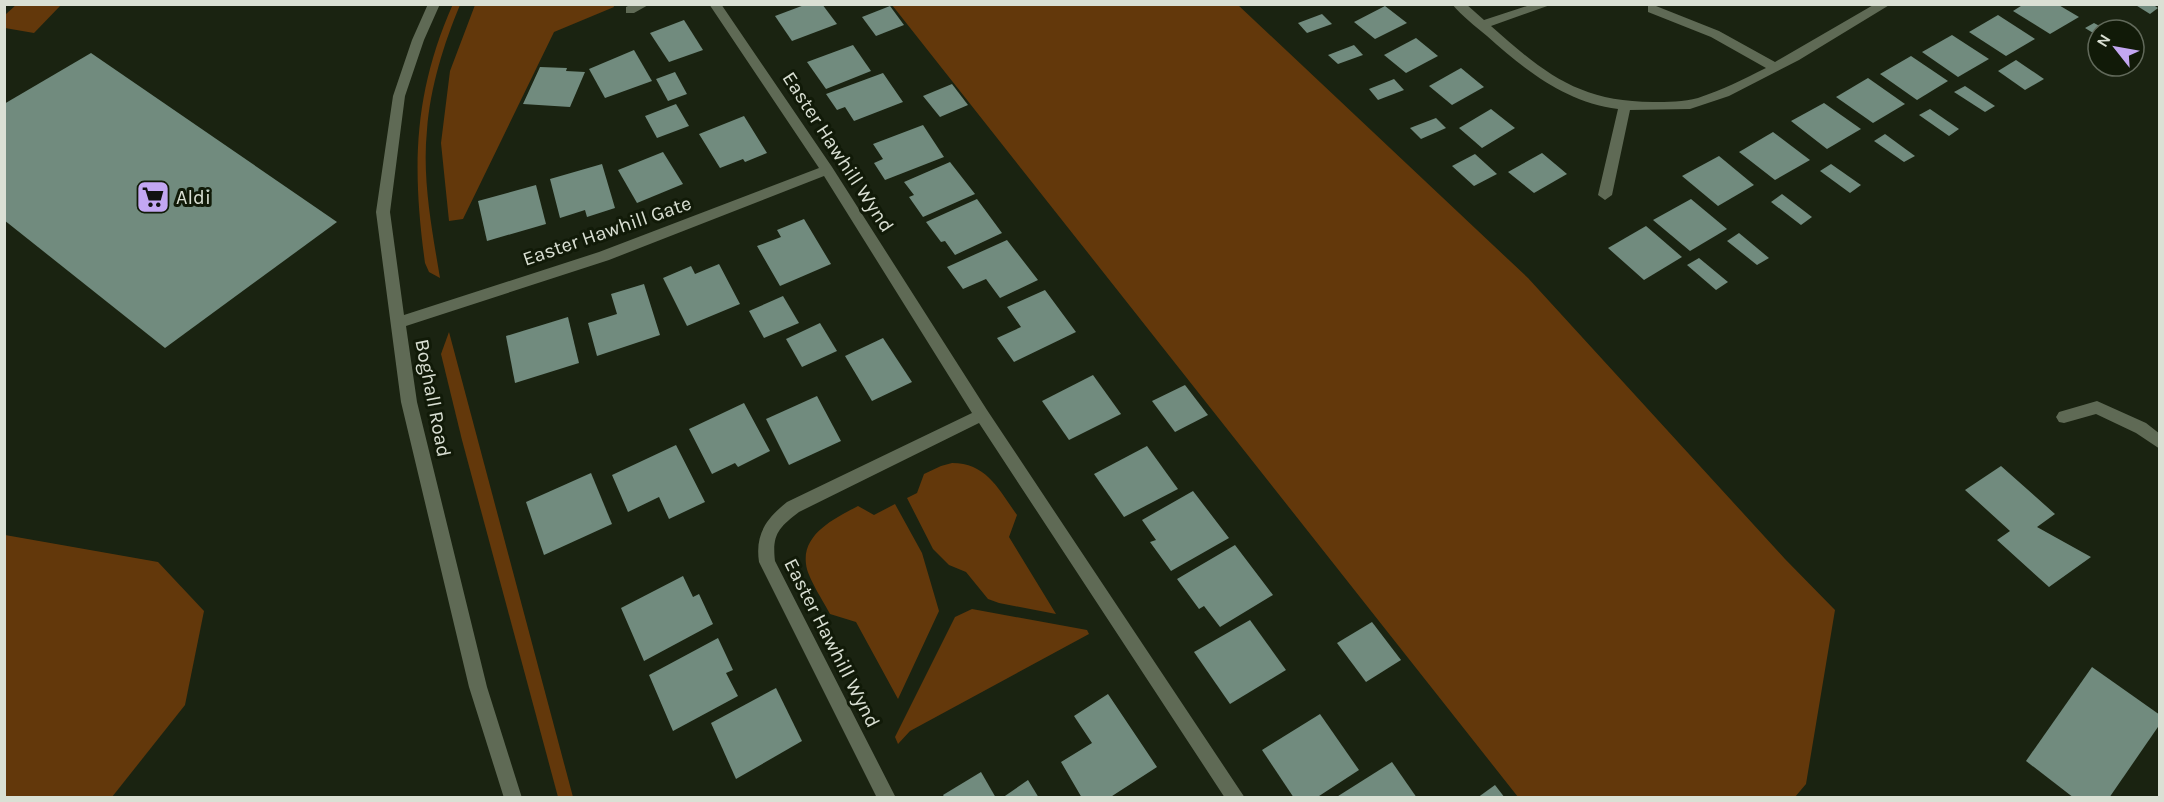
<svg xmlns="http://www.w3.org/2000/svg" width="2164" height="802" font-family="Karla,sans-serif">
  <rect width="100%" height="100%" fill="#1a2311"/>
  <g fill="#63380b">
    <polygon points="17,4 61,4 61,5 34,33 5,28 5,15"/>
    <path d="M453,4L460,5C444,43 430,88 427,130C422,179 432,230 440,278L429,272L425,263C412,168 413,94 453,4Z"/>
    <polygon points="475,5 613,4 614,7 554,32 463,219 449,221 441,143 450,71"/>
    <polygon points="892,5 1238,5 1528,278 1785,559 1835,610 1806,784 1795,797 1518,797"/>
    <polygon points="449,332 573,797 558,797 462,440 441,354"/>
    <path d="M952,463C987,463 999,490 1017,515L1009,537L1056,614L999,603L988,599L966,572L949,565L933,549L907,498L917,493L924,474L941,466Z"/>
    <path d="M895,504L922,553L939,611L898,699L856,622L830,614C824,602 807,577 806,564C802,533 836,518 858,506L874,515Z"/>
    <polygon points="5,535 158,562 204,611 185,705 112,797 5,797"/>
    <polygon points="972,609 1087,630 1089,634 910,731 898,744 895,737 955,617"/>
  </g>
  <g fill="#718b7e">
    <polygon points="807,4 822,4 837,24 792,41 775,16"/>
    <polygon points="2024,4 2057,4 2079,17 2050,34 2013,11"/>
    <polygon points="2134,4 2152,4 2158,8 2150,14"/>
    <polygon points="890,6 904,25 876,36 862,17"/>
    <polygon points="1385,6 1407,23 1375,39 1354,22"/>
    <polygon points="1322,14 1332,24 1307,33 1298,23"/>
    <polygon points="1998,15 2035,39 2006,56 1969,32"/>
    <polygon points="684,20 703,50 669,62 650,33"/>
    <polygon points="2094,23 2107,30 2098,30 2098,36 2085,28"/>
    <polygon points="1952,35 1989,59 1958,77 1922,52"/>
    <polygon points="1416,38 1438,56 1406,73 1384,55"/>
    <polygon points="853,45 871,71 826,89 807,62"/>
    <polygon points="1354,45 1363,55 1338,64 1328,55"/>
    <polygon points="634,50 652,81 605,98 589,69"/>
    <polygon points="91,53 337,222 165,348 4,220 4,104"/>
    <polygon points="1911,56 1948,81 1917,100 1880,74"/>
    <polygon points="2016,60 2044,79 2025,90 1998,71"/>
    <polygon points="540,67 567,68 566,71 585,72 570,107 523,104"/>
    <polygon points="1461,68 1484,87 1452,105 1429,86"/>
    <polygon points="675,72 687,94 668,101 656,79"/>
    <polygon points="883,73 903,102 854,121 845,107 837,110 826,94"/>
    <polygon points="1868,78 1905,104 1873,123 1836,97"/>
    <polygon points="1394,79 1404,90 1378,100 1369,89"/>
    <polygon points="952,84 968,105 940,117 923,96"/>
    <polygon points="1965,86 1995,106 1985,112 1954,92"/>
    <polygon points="1824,103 1861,129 1827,149 1791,121"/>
    <polygon points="676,104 689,126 657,138 645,116"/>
    <polygon points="1491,109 1515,128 1482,148 1459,128"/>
    <polygon points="1930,109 1959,129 1949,136 1919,115"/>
    <polygon points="744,116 767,153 745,162 743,159 720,168 699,134"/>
    <polygon points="1436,118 1446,128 1421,139 1410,128"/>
    <polygon points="923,125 944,157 885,180 874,163 883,159 873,144"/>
    <polygon points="1773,132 1810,160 1775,180 1739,152"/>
    <polygon points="1885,134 1915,156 1904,162 1874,141"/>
    <polygon points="663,152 683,184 637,203 618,170"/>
    <polygon points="1542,153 1567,174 1534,193 1508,172"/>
    <polygon points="1475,154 1497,174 1474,186 1452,166"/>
    <polygon points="1719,156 1754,185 1718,206 1682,176"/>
    <polygon points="950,162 975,194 923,217 909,197 914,195 904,182"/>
    <polygon points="602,164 615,208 587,217 585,210 560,218 550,179"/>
    <polygon points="1831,164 1861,185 1850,193 1820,171"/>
    <polygon points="536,185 546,224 487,241 478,201"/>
    <polygon points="1782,194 1812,217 1801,225 1771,202"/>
    <polygon points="977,199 1002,233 955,255 945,241 941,242 926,222"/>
    <polygon points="1691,199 1727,229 1690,251 1653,220"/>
    <polygon points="804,219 831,264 780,286 757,246 781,237 777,230"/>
    <polygon points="1646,226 1682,257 1644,280 1608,248"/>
    <polygon points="1739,233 1769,258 1757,265 1727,241"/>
    <polygon points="1007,240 1038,280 1000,298 986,279 963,289 947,267"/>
    <polygon points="1699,258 1728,282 1716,290 1687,265"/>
    <polygon points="719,264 740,304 687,326 663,278 691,266 695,274"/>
    <polygon points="644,284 660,335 597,356 588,323 617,314 611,294"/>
    <polygon points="1045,290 1076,332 1014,362 997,338 1021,327 1007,307"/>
    <polygon points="783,296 799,323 764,338 749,311"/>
    <polygon points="568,317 579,363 515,383 506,336"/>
    <polygon points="820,323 837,351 802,367 786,339"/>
    <polygon points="883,338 912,382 872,401 845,356"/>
    <polygon points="1093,375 1121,414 1069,440 1042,401"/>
    <polygon points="1185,385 1208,415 1175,432 1152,401"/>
    <polygon points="817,396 841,441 789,465 766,419"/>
    <polygon points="744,403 770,451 738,467 735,463 712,474 689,429"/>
    <polygon points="676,445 705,502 669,519 659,497 628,512 612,475"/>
    <polygon points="1147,446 1178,489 1124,517 1094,474"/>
    <polygon points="2001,466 2055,514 2037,527 2091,557 2049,587 1997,540 2010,531 1965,490"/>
    <polygon points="591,473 612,524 544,555 526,502"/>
    <polygon points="1193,491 1229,538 1171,571 1150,542 1156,540 1142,520"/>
    <polygon points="1235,545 1273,595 1220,627 1204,606 1199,609 1177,579"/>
    <polygon points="683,576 693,597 699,594 713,624 644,661 621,608"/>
    <polygon points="1250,620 1286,670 1230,704 1194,652"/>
    <polygon points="1372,622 1401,660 1366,682 1337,643"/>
    <polygon points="718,638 733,670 726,673 738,696 673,731 649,675"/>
    <polygon points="2092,667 2160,715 2160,724 2109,798 2074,798 2026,761"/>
    <polygon points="776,688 802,741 736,779 711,723"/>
    <polygon points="1108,694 1157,767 1109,798 1082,798 1061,762 1092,743 1074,716"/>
    <polygon points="1320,714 1359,770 1316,798 1294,798 1262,750"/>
    <polygon points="1392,762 1417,798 1335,798"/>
    <polygon points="981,772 996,798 945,798 943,795"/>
    <polygon points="1028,780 1039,798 1002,798"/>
    <polygon points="1495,785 1505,798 1477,798"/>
  </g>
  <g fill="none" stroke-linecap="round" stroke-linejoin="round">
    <g fill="#5f6a55" fill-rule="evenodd">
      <path d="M428,4H440L424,40L405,96L390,212L404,315L599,252L819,168L709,4H721L832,167L987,410L1245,798H1225L979,423L799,512C778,528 772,535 775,561L896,798H877L759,562C755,534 766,519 787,502L972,413L824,176L609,260L406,326L417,402L487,687L522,798H504L469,687L401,402L376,212L393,96L412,40Z"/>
      <polygon points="632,4 650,4 634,13 626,13 626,7"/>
      <path d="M1452,4H1466L1484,20L1533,4H1553L1491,26C1544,73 1579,102 1653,102C1667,102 1684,102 1698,98C1722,90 1744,79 1766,68L1711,37L1648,12V6H1656L1719,31L1775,62L1875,4H1891L1799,60L1729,96L1690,109L1630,110L1612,195L1605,200L1598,195L1618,109C1565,102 1525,70 1487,36C1475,26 1462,16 1452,4Z"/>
      <polygon points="2097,401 2146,423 2160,434 2160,449 2136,433 2096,414 2064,423 2059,422 2056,417 2059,412"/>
    </g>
  </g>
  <defs>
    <g id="supermarket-square" transform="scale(1.725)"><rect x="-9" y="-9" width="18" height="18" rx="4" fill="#c3a7f2" stroke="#111a08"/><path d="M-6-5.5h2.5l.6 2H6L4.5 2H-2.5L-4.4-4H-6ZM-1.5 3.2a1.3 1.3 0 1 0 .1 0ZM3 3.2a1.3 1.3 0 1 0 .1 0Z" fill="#111"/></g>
  </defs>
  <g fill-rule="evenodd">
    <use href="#supermarket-square" x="153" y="197"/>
  </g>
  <g text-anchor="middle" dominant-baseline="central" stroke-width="6" stroke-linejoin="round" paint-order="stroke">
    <g font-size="20" fill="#dae0d4" stroke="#111a08">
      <text transform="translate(838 152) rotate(57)">Easter Hawhill Wynd</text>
      <text transform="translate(607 231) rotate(-19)">Easter Hawhill Gate</text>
      <text transform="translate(433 398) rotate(79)">Boghall Road</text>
      <text transform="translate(832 643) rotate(63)">Easter Hawhill Wynd</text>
    </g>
    <g font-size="20" fill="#dae0d4" stroke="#111a08" text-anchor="start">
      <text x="176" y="197">Aldi</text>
    </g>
  </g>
  <rect width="2164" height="802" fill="none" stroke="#dae0d4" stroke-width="12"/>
  <g transform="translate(2116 48) rotate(301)"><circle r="28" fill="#111a08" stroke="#61695a" stroke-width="1.5"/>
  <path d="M0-4.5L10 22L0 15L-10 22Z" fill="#c3a7f2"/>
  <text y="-9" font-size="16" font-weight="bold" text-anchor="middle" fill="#dae0d4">N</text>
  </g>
</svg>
